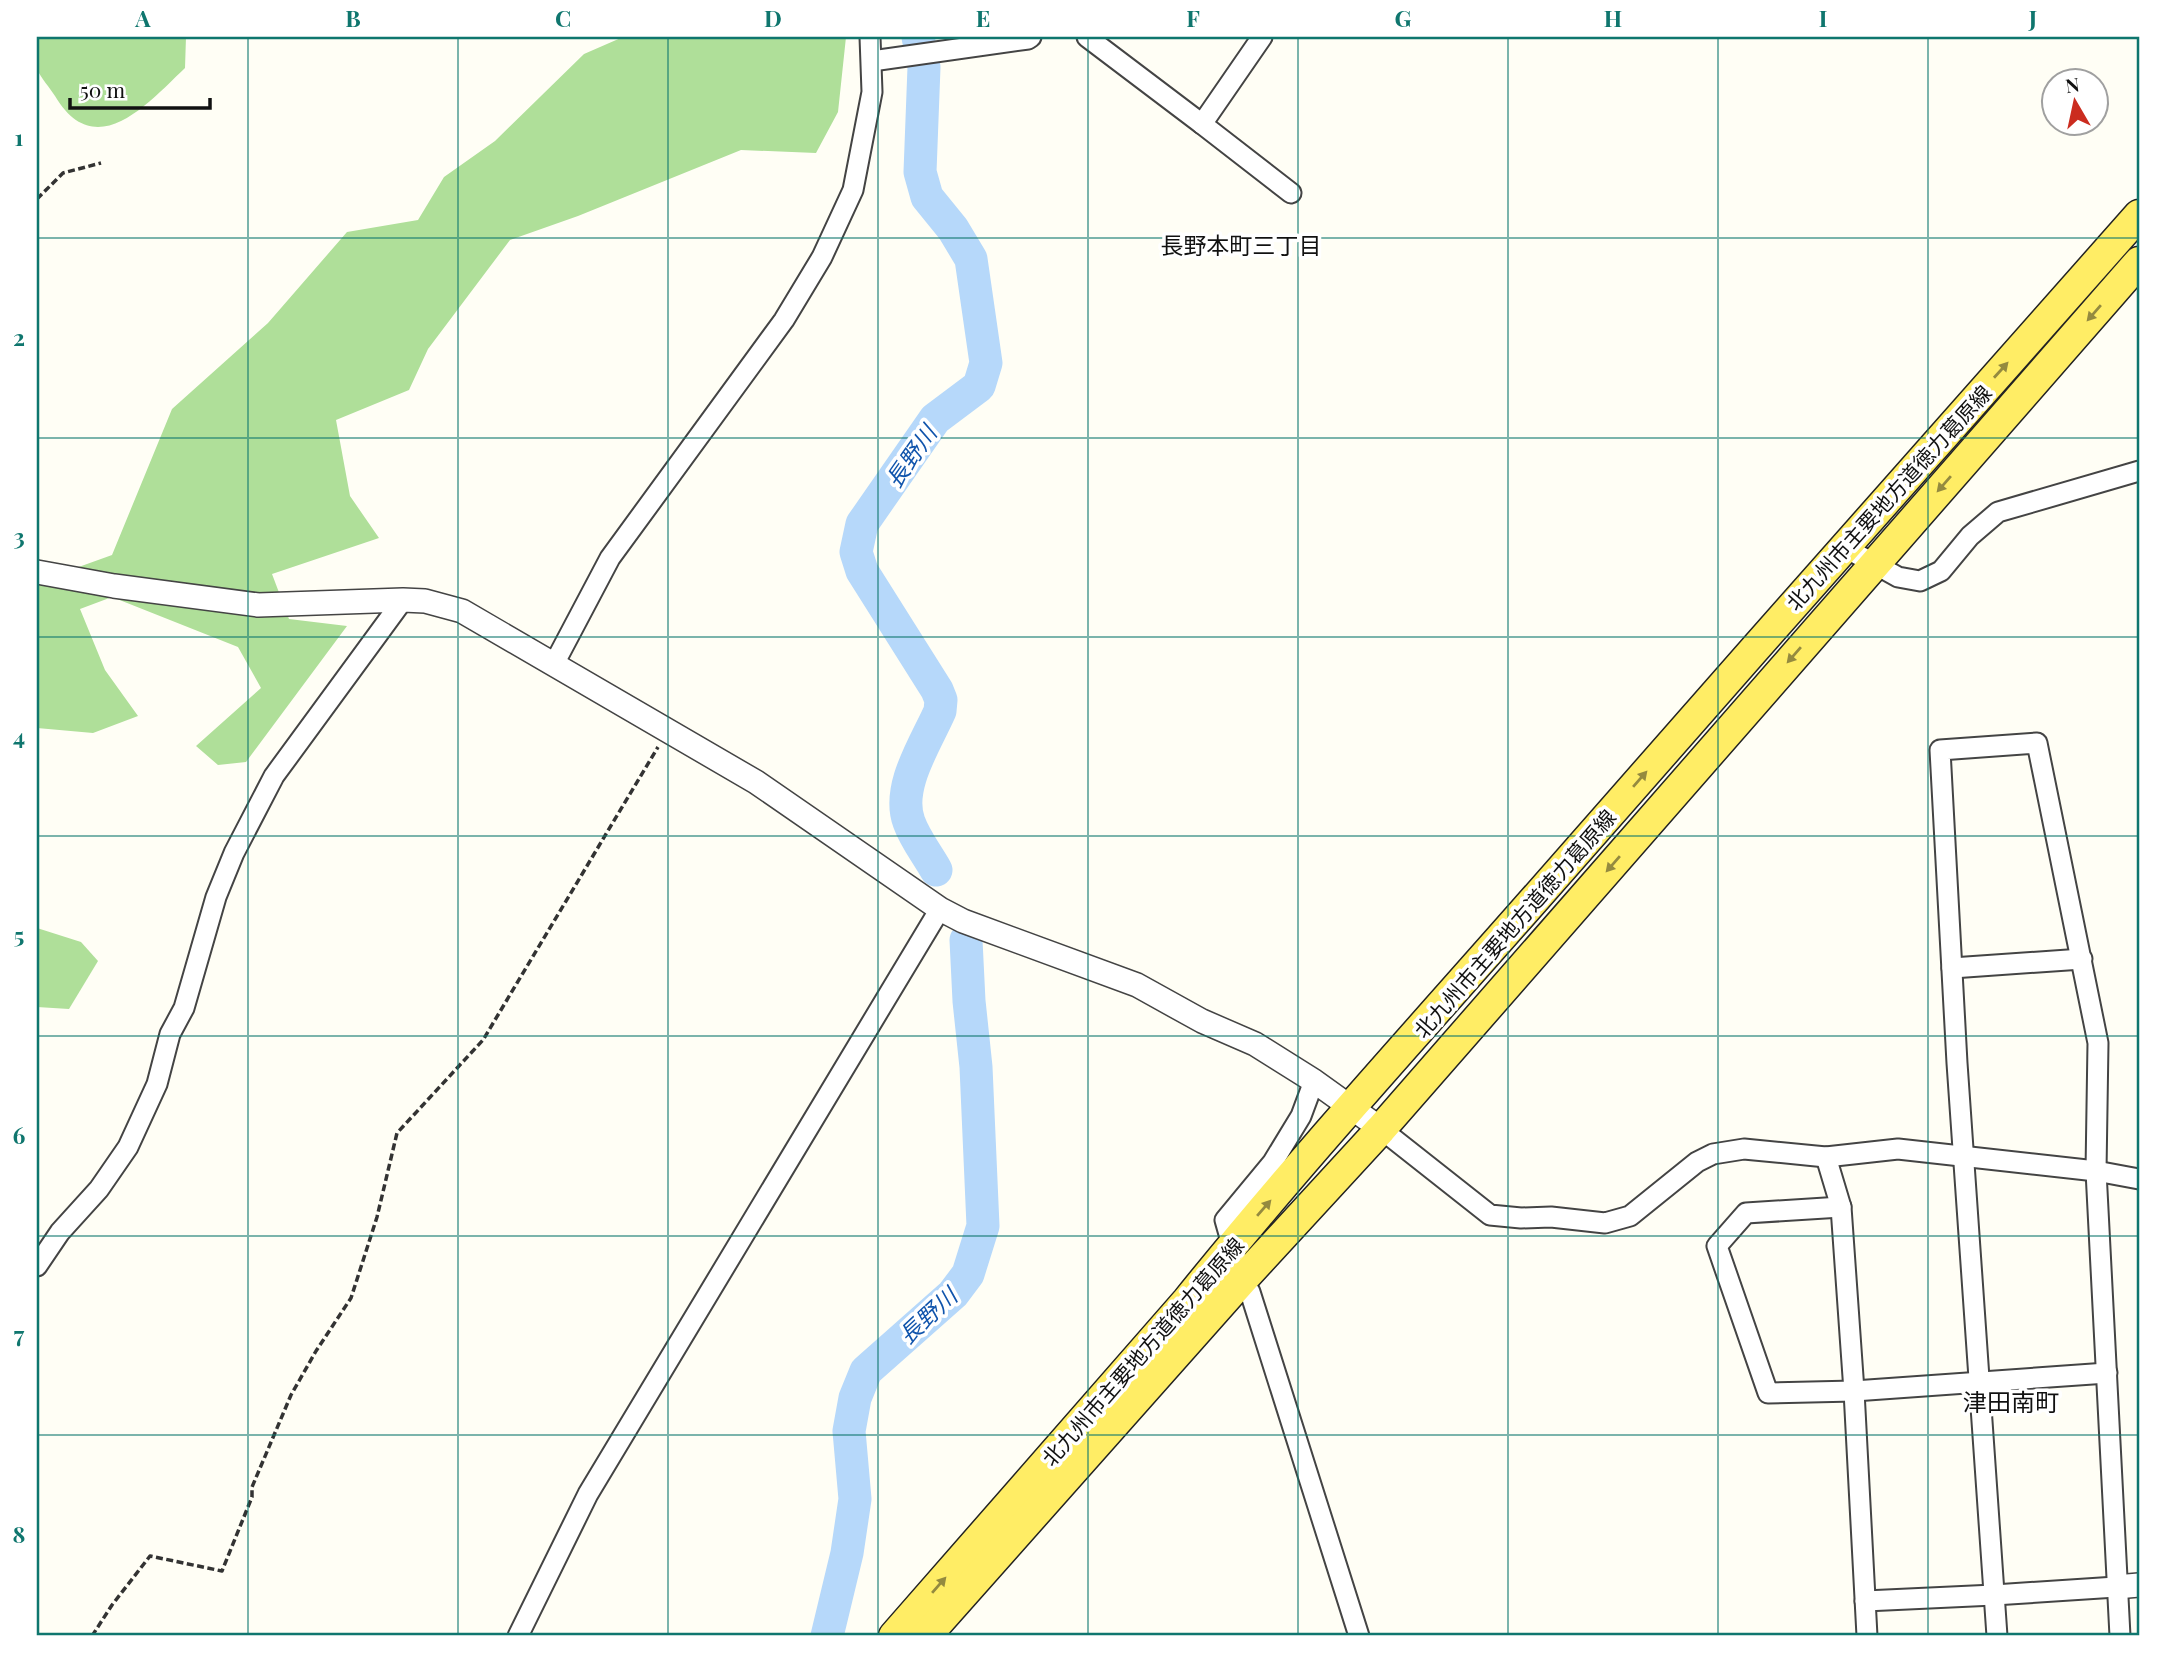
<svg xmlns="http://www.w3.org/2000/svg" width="2176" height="1673" font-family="'Playfair Display','Noto Sans JP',serif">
  <rect width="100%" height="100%" fill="#fffef5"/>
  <g fill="#afdf99">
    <path d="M37,37H186L185,68C149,102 96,165 55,96C50,88 41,78 37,69C34,61 37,46 37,37Z"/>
    <polygon points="623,37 846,37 838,112 816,153 741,150 578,216 510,240 428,349 409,390 336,420 350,496 379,538 272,574 289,619 347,626 246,762 218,765 196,746 261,688 238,647 112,597 80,609 105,670 138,716 93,733 37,728 37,582 112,555 172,409 268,323 347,232 418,220 444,177 495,141 584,54"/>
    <polygon points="37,928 81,942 98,961 69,1009 37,1007"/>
  </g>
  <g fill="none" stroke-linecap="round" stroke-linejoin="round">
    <g stroke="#b6d8fa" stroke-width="33">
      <path d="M918,37L924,67L920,172L927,197L953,229L971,259L986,363L979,386L935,419L862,524L856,552L862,571L937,690L941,700L940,711C926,743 896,787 909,822C915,839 927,854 936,870"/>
      <polyline points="827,1636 847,1553 855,1499 849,1431 855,1398 866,1371 953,1294 968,1274 983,1226 976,1067 969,1001 966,940"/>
    </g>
    <g stroke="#444" stroke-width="23">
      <g id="minor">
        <polyline points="1087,37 1202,124"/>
        <polyline points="1262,37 1202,124 1291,193"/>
        <polyline points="872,61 1028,39 1031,37"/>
        <polyline points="1844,547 1898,577 1920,581 1941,571 1970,536 1998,512 2139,471"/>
        <polyline points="554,664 610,558 784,320 822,257 853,190 872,92 870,37"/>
        <polyline points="1952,968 2082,959"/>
        <polyline points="1314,1081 1301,1116 1273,1162 1225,1220 1242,1280 1250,1292 1359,1636"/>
        <polyline points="1381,1129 1490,1215 1521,1218 1551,1217 1605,1223 1630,1216 1697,1162 1713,1154 1744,1149 1826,1157 1898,1149 2096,1171 2139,1179"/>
        <polyline points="1826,1157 1841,1207 1854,1391 1867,1636"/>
        <polyline points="1841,1207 1746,1213 1717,1246 1768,1393 1854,1391 2107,1373"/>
        <polyline points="37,1266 60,1232 99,1189 128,1147 157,1084 170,1034 184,1008 216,897 234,853 274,776 403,600"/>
        <polyline points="1865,1601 1994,1595 2116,1587"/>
        <polyline points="518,1636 588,1494 940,909"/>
        <polyline points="1997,1636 1957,1063 1940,750 2037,743 2098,1043 2096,1171 2120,1636"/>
      </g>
    </g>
    <g stroke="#444" stroke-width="26">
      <g id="tertiary">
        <polyline points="37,572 114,586 258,605 403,600 425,601 462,611 756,782 940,909 963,921 1137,985 1202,1021 1255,1044 1314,1081 1381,1129"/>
        <polyline points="2116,1587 2139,1585"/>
      </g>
    </g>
    <g stroke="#222" stroke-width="33">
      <g id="primary">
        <path d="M894,1636L1187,1301C1298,1163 1417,1033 1534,900C1735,671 1936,443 2139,215"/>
        <polyline points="926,1636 1242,1280 1381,1129 2139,262"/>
      </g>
    </g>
    <g stroke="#333" stroke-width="3.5" stroke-dasharray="7 3.5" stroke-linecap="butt">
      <polyline points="37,199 63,173 101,163"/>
      <polyline points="92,1636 112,1605 150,1556 222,1571 252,1497 252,1487 291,1395 316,1351 351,1298 377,1217 397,1133 483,1040 658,747"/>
    </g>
    <use href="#minor" stroke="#fff" stroke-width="19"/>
    <use href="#tertiary" stroke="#fff" stroke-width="23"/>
    <use href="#primary" stroke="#ffed65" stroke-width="30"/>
  </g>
  <defs><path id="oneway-solid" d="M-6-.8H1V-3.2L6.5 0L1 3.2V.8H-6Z" transform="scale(1.75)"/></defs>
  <g fill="#948a3f">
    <use href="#oneway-solid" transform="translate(2094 313) rotate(131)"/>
    <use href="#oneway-solid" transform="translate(2001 370) rotate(-48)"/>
    <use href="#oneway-solid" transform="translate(1944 484) rotate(131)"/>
    <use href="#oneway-solid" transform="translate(1794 655) rotate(131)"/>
    <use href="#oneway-solid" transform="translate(1640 779) rotate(-49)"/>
    <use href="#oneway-solid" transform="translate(1613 864) rotate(131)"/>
    <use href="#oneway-solid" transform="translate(1264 1208) rotate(-49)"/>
    <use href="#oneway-solid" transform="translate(939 1585) rotate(-49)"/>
  </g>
  <path fill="none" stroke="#0f766e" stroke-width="2" stroke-opacity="0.55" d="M248,37V1636M458,37V1636M668,37V1636M878,37V1636M1088,37V1636M1298,37V1636M1508,37V1636M1718,37V1636M1928,37V1636M37,238H2139M37,438H2139M37,637H2139M37,836H2139M37,1036H2139M37,1236H2139M37,1435H2139"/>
  <g text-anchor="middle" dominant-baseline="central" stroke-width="7" stroke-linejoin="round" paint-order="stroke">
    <g font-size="21" fill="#111" stroke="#fff">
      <text transform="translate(1888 497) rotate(-48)">北九州市主要地方道徳力葛原線</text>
      <text transform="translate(1514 923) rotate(-49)">北九州市主要地方道徳力葛原線</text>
      <text transform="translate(1142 1351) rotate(-49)">北九州市主要地方道徳力葛原線</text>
    </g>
    <g font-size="23" fill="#111" stroke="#fff">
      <text x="1241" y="244">長野本町三丁目</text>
    </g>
    <g font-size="23" font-style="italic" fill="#1054ac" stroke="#fff">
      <text transform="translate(910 456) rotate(-55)">長野川</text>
      <text transform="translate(927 1315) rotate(-43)">長野川</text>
    </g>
    <g font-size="24" fill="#111" stroke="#fff">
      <text x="2011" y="1401">津田南町</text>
    </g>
  </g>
  <rect width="2176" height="1673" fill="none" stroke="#ffffff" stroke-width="77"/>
  <g transform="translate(2075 102) rotate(351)"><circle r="33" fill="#ffffff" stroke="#a0a0a0" stroke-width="2"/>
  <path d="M0-5L12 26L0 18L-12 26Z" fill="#cb2c1f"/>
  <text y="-10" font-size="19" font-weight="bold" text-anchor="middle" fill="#111111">N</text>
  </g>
  <path d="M70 98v10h140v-10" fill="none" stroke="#111111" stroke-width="3.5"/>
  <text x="80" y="98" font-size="21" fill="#111111" stroke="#ffffff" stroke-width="5" paint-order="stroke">50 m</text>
  <rect x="38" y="38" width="2100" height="1596" fill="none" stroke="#0f766e" stroke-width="2.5"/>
  <g font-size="23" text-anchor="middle" font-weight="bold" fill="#0f766e">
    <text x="143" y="27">A</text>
    <text x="353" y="27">B</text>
    <text x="563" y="27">C</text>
    <text x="773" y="27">D</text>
    <text x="983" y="27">E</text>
    <text x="1193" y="27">F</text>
    <text x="1403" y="27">G</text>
    <text x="1613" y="27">H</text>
    <text x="1823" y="27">I</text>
    <text x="2033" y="27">J</text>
    <text x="19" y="146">1</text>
    <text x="19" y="346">2</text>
    <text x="19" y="545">3</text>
    <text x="19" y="745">4</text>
    <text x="19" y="944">5</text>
    <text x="19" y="1144">6</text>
    <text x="19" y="1343">7</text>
    <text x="19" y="1543">8</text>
  </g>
</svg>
